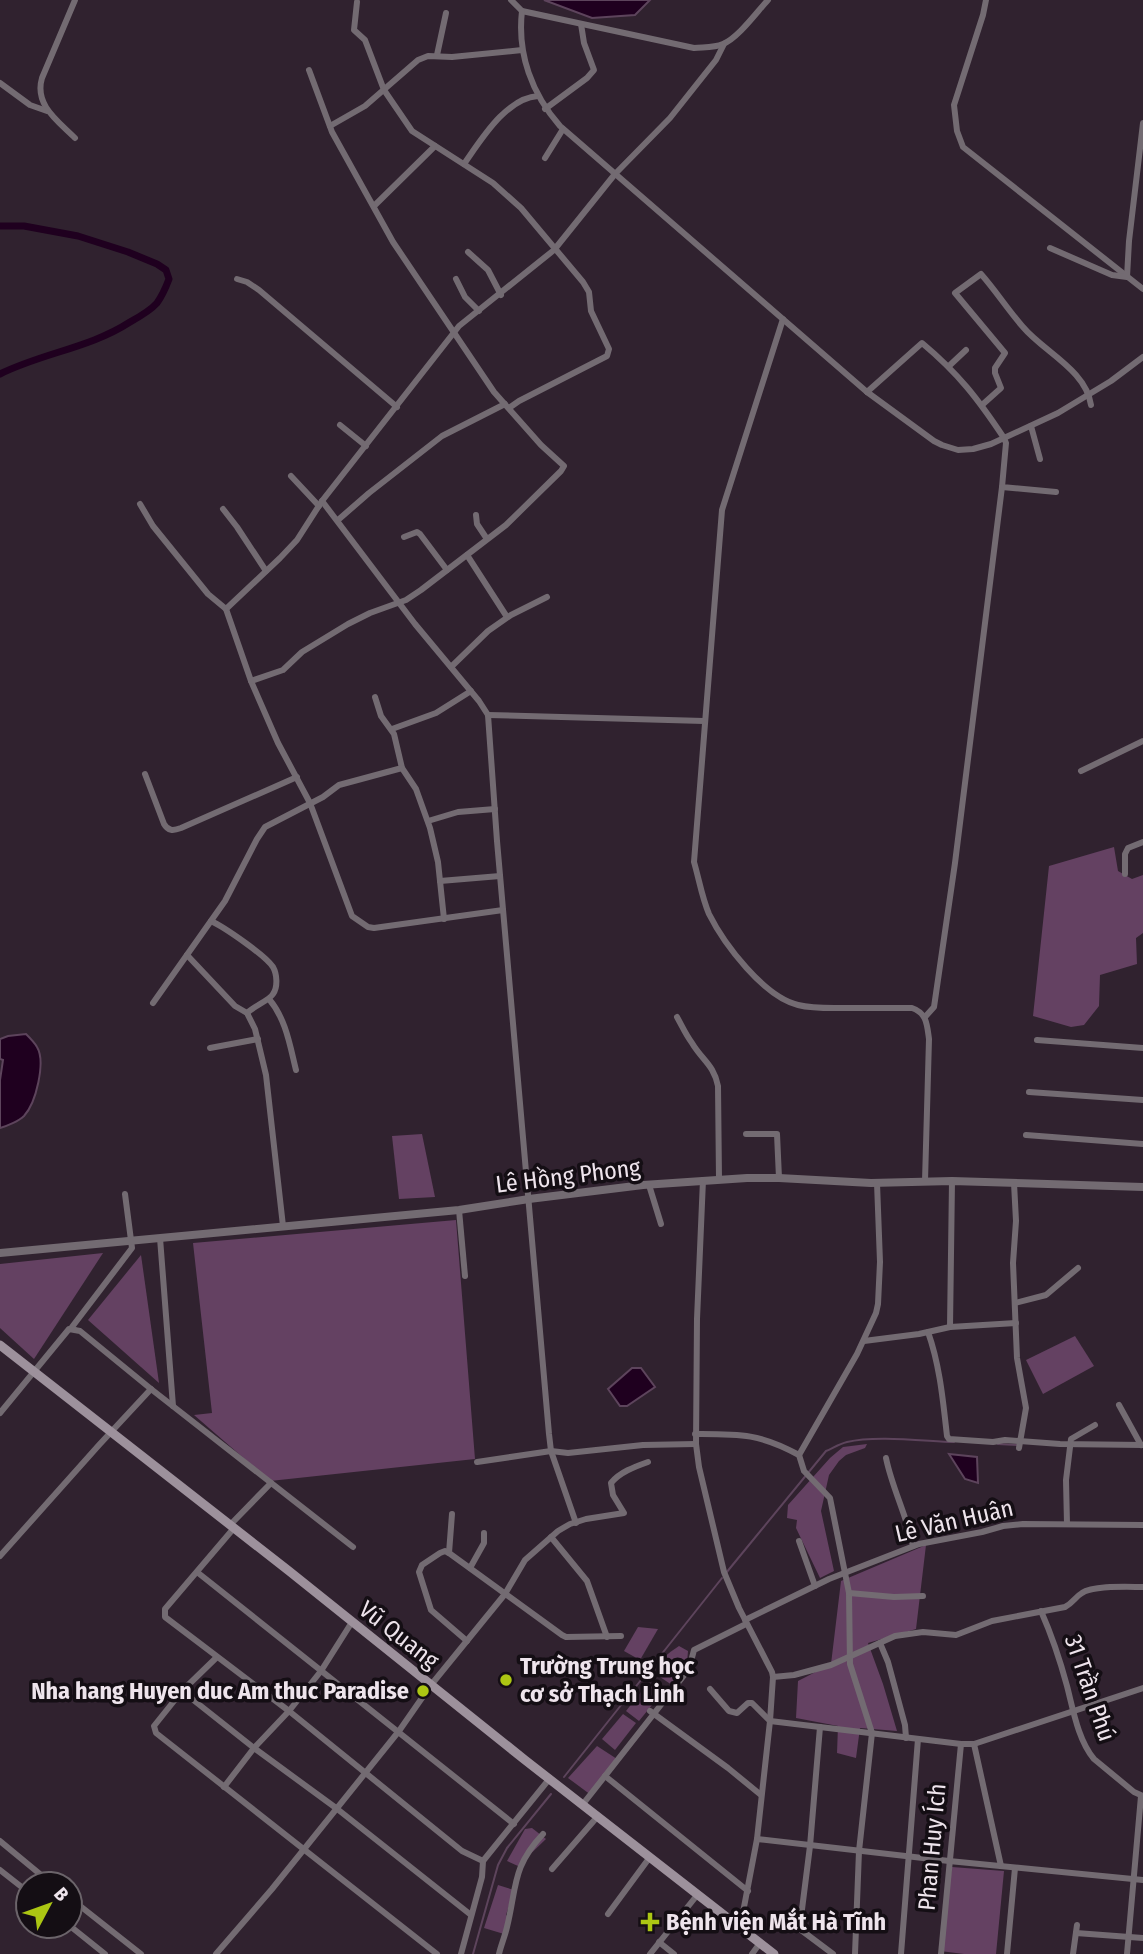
<svg xmlns="http://www.w3.org/2000/svg" width="1143" height="1954" font-family="'Fira Sans Condensed',sans-serif">
  <rect width="100%" height="100%" fill="#30222f"/>
  <g fill="#644162">
    <polygon points="1114,847 1118,871 1132,879 1143,875 1143,933 1136,938 1137,964 1100,975 1099,1006 1084,1025 1071,1027 1033,1016 1049,866"/>
    <polygon points="422,1134 435,1197 399,1199 392,1136"/>
    <polygon points="456,1220 475,1459 270,1481 194,1415 212,1413 193,1243"/>
    <polygon points="103,1253 34,1359 0,1328 0,1264"/>
    <polygon points="141,1255 159,1383 88,1320"/>
    <polygon points="1075,1336 1094,1366 1043,1394 1026,1360"/>
    <polygon points="867,1444 865,1448 846,1455 839,1461 829,1475 821,1511 834,1571 820,1578 796,1528 797,1520 787,1518 788,1505 830,1458 843,1447"/>
    <polygon points="926,1545 916,1629 868,1643 883,1684 897,1731 860,1728 856,1758 837,1753 838,1726 796,1718 798,1681 831,1664 841,1581"/>
    <polygon points="638,1627 658,1629 640,1660 624,1651"/>
    <path d="M679,1646L688,1651L687,1663L672,1685L657,1675C658,1660 667,1654 679,1646Z"/>
    <polygon points="648,1683 661,1694 639,1721 626,1711"/>
    <polygon points="623,1714 636,1723 615,1750 602,1739"/>
    <polygon points="597,1746 617,1759 591,1795 568,1778"/>
    <polygon points="532,1828 546,1839 518,1866 507,1861 525,1829"/>
    <polygon points="952,1867 1004,1871 996,1954 964,1954 940,1951"/>
    <polygon points="498,1885 514,1890 506,1915 510,1918 504,1934 484,1928"/>
  </g>
  <g fill="#1f001f" stroke="#5d445c" stroke-width="2">
    <polygon points="544,0 650,0 635,15 592,18"/>
    <path d="M26,1034C30,1038 35,1043 37,1047C46,1062 36,1103 24,1116C19,1121 7,1126 0,1128V1080L3,1060L0,1059V1039L8,1036Z"/>
    <polygon points="632,1368 641,1368 655,1387 627,1406 620,1406 608,1389"/>
    <polygon points="949,1454 977,1457 978,1483 965,1479"/>
  </g>
  <g fill="none" stroke-linecap="round" stroke-linejoin="round">
    <g stroke="#5d445c" stroke-width="2">
      <polyline points="998,1444 1017,1445"/>
      <path d="M726,1573L826,1451C833,1448 839,1444 847,1442C875,1435 924,1441 954,1442"/>
      <polyline points="564,1777 722,1578"/>
      <polyline points="473,1954 498,1865 507,1848 551,1794"/>
    </g>
    <path stroke="#1f001f" stroke-width="7" d="M0,226H24L78,236L128,252L157,264L166,270L169,279C166,287 162,296 157,303C150,311 139,317 130,322C90,348 42,353 0,374"/>
    <g stroke="#736b72" stroke-width="6">
      <path d="M511,0L522,11L694,48C704,47 714,48 723,44C738,38 756,13 768,0"/>
      <polyline points="986,0 983,15 954,105 957,131 963,147 1143,289"/>
      <polyline points="357,2 354,30 365,40 384,90 412,131 493,183 521,208 583,282 589,292 591,311 609,349 607,356 519,401 509,408"/>
      <path d="M522,11C517,54 532,94 560,126L867,392L934,441L942,445L958,450L973,449L991,444L1058,413L1111,381L1143,357"/>
      <polyline points="437,55 446,13"/>
      <polyline points="0,83 30,105 47,111"/>
      <polyline points="545,109 587,78 594,70 584,43 581,24"/>
      <polyline points="330,126 365,106 418,60 428,56 452,57 522,50"/>
      <path d="M75,138C58,121 34,105 42,78L75,0"/>
      <polyline points="545,158 563,129"/>
      <path d="M464,164C481,140 506,98 538,96"/>
      <polyline points="374,206 435,146"/>
      <polyline points="1050,248 1112,275 1127,277 1129,241 1143,123"/>
      <polyline points="468,252 488,270 501,295"/>
      <polyline points="237,279 247,282 259,290 397,407"/>
      <polyline points="456,279 465,297 479,311"/>
      <path d="M783,319L722,510L694,862C699,879 702,898 709,914C724,944 764,997 798,1005C814,1009 831,1008 847,1008C868,1008 890,1008 912,1008C927,1013 927,1025 929,1039L925,1181"/>
      <polyline points="949,366 966,350"/>
      <path d="M867,392L922,343C959,374 978,399 1004,438L1006,443L1002,487L1056,492"/>
      <path d="M982,405L1001,388L995,373V368L1005,353L955,293L981,274C996,291 1008,310 1023,327C1044,352 1086,370 1091,405"/>
      <polyline points="340,425 366,446"/>
      <polyline points="1031,426 1040,459"/>
      <polyline points="291,476 319,506"/>
      <polyline points="322,501 415,624 479,701 488,715 497,841 549,1434 551,1451 576,1523"/>
      <polyline points="140,504 153,526 208,594 226,609 251,681 278,743 310,803 352,916 368,927 374,928 503,910"/>
      <polyline points="223,509 237,527 266,571"/>
      <polyline points="476,515 477,524 487,539"/>
      <polyline points="338,520 369,493 442,436 505,404"/>
      <polyline points="404,537 417,532 420,534 447,570"/>
      <polyline points="467,555 507,617"/>
      <polyline points="226,609 280,558 297,540 322,501 459,326 554,250 615,174 670,118 716,60 724,44"/>
      <polyline points="451,667 488,631 511,615 547,597"/>
      <polyline points="251,681 283,670 302,652 348,624 370,613 406,600 421,590 506,525 561,471 564,466 541,445 494,392 393,242 332,132 309,70"/>
      <polyline points="375,697 381,716 394,734 402,768 416,789 430,828 438,862 444,919"/>
      <polyline points="488,715 704,721"/>
      <polyline points="392,729 436,713 471,691"/>
      <polyline points="1081,771 1143,741"/>
      <path d="M145,774L164,824C168,831 173,831 181,828L297,777"/>
      <polyline points="428,821 458,812 495,809"/>
      <polyline points="1125,874 1125,854 1128,848 1143,842"/>
      <polyline points="440,881 500,876"/>
      <path d="M211,921C224,927 265,955 273,967C277,974 278,987 273,994C270,1000 254,1006 247,1013"/>
      <polyline points="187,955 235,1006 247,1013 255,1029 266,1075 283,1226"/>
      <path d="M269,999C286,1019 290,1046 296,1070"/>
      <polyline points="153,1003 225,901 257,839 265,827 323,797 339,785 402,768"/>
      <path d="M677,1017C682,1026 686,1035 692,1043C702,1060 714,1065 718,1086L719,1179"/>
      <polyline points="925,1017 934,1007 955,863 1002,487"/>
      <polyline points="1037,1040 1143,1048"/>
      <polyline points="210,1048 258,1039"/>
      <polyline points="1029,1092 1143,1100"/>
      <polyline points="746,1134 777,1134 779,1178"/>
      <polyline points="1026,1135 1143,1144"/>
      <polyline points="703,1180 697,1319 696,1444 699,1467 724,1572 739,1608 772,1672 773,1677 770,1721 757,1839 740,1928"/>
      <polyline points="1014,1183 1016,1221 1013,1263 1017,1358 1026,1408 1019,1448"/>
      <polyline points="649,1185 661,1224"/>
      <polyline points="459,1210 465,1276"/>
      <polyline points="160,1238 173,1406"/>
      <polyline points="1015,1303 1046,1295 1078,1268"/>
      <polyline points="950,1327 952,1181"/>
      <polyline points="74,1329 72,1327 132,1248 125,1194"/>
      <path d="M928,1332C940,1366 943,1401 947,1436L949,1439L993,1442L1005,1440L1060,1444L1143,1445"/>
      <polyline points="864,1341 919,1334 950,1327 1016,1323"/>
      <polyline points="1119,1405 1141,1445"/>
      <polyline points="0,1413 69,1329 80,1331 151,1389 353,1547"/>
      <path d="M695,1434C739,1434 759,1433 799,1455L804,1471L830,1498L849,1593L850,1664L872,1733L859,1851L855,1954"/>
      <polyline points="799,1455 857,1354 876,1313 878,1304 880,1262 877,1183"/>
      <path d="M886,1458C892,1488 907,1516 913,1546"/>
      <polyline points="477,1462 551,1451 568,1453 643,1445 696,1444"/>
      <polyline points="1067,1524 1066,1480 1071,1439 1095,1425"/>
      <polyline points="230,1525 271,1483"/>
      <polyline points="234,1528 165,1609 165,1617 289,1711 462,1851 483,1861"/>
      <polyline points="551,1537 587,1581 607,1637"/>
      <polyline points="799,1541 815,1586"/>
      <polyline points="449,1553 452,1514"/>
      <polyline points="0,1556 99,1445 151,1389"/>
      <polyline points="470,1568 484,1543 484,1533"/>
      <polyline points="197,1572 514,1824"/>
      <polyline points="849,1593 894,1597 923,1596"/>
      <path d="M1041,1611C1052,1636 1060,1660 1067,1686C1073,1709 1078,1740 1094,1759L1134,1792L1143,1796"/>
      <polyline points="745,1620 829,1579 919,1544 982,1532 1003,1526 1023,1524 1143,1525"/>
      <polyline points="467,1641 431,1610 419,1572 422,1565 440,1553 445,1551 449,1553 562,1635 566,1637 621,1636"/>
      <polyline points="880,1643 888,1662 905,1725 906,1738"/>
      <polyline points="217,1657 182,1691 154,1726 156,1733 437,1954"/>
      <path d="M773,1677L794,1675L831,1665L895,1636L923,1632L956,1635L992,1621L1065,1607C1073,1603 1075,1597 1082,1593C1093,1585 1129,1587 1143,1587"/>
      <polyline points="710,1689 729,1711 737,1713 748,1703 752,1703 770,1721 961,1744 974,1744 1143,1688"/>
      <polyline points="182,1691 254,1748 336,1808 471,1915"/>
      <polyline points="650,1711 728,1768 761,1795"/>
      <polyline points="820,1727 810,1846 800,1925 801,1930 833,1954"/>
      <polyline points="974,1744 1001,1866"/>
      <polyline points="605,1776 748,1891"/>
      <polyline points="224,1787 254,1748 289,1711 321,1671 352,1622"/>
      <polyline points="583,1804 689,1669 694,1650 746,1624"/>
      <polyline points="757,1839 949,1861 1143,1880"/>
      <polyline points="0,1841 52,1884"/>
      <polyline points="552,1869 598,1816"/>
      <polyline points="0,1870 28,1892"/>
      <polyline points="70,1898 141,1954"/>
      <polyline points="608,1914 650,1857"/>
      <polyline points="70,1926 105,1954"/>
      <polyline points="1076,1933 1143,1938"/>
      <polyline points="659,1942 674,1954"/>
      <path d="M216,1954L272,1889L399,1731L431,1685L505,1594L525,1560L558,1531L570,1524L586,1519L624,1513L613,1495L611,1483C620,1472 634,1467 648,1462"/>
      <polyline points="461,1954 482,1877 483,1861 550,1778"/>
      <path d="M499,1954C501,1945 505,1936 507,1927C517,1886 512,1867 543,1834"/>
      <polyline points="650,1954 698,1894"/>
      <polyline points="752,1954 760,1943"/>
      <polyline points="901,1954 918,1739"/>
      <polyline points="941,1954 961,1744"/>
      <polyline points="1007,1954 1015,1868"/>
      <polyline points="1073,1954 1077,1925"/>
      <polyline points="1127,1954 1141,1796"/>
    </g>
    <polyline stroke="#736b72" stroke-width="8" points="0,1253 459,1210 529,1199 643,1185 747,1178 779,1178 871,1183 952,1181 1143,1187"/>
    <polyline stroke="#9d919c" stroke-width="9" points="0,1345 289,1571 525,1760 774,1954"/>
  </g>
  <g fill="#acc613" stroke="#140e14" stroke-width="2.5">
    <circle cx="506" cy="1680" r="7"/>
    <circle cx="423" cy="1691" r="7"/>
    <path d="M646.5 1911.5h7v7h7v7h-7v7h-7v-7h-7v-7h7z"/>
  </g>
  <g text-anchor="middle" dominant-baseline="central" stroke-width="7" stroke-linejoin="round" paint-order="stroke">
    <g font-size="24" fill="#eee4ec" stroke="#140e14">
      <text transform="translate(568 1176) rotate(-7)">Lê Hồng Phong</text>
      <text transform="translate(954 1521) rotate(-13)">Lê Văn Huân</text>
      <text transform="translate(399 1635) rotate(38)">Vũ Quang</text>
      <text transform="translate(1090 1688) rotate(71)">31 Trần Phú</text>
      <text transform="translate(932 1847) rotate(-85)">Phan Huy Ích</text>
    </g>
    <g font-size="24" font-weight="bold" fill="#eee4ec" stroke="#140e14" text-anchor="start">
      <text x="520" y="1666">Trường Trung học<tspan x="520" dy="28">cơ sở Thạch Linh</tspan></text>
      <text x="409" y="1691" text-anchor="end">Nha hang Huyen duc Am thuc Paradise</text>
      <text x="666" y="1922">Bệnh viện Mắt Hà Tĩnh</text>
    </g>
  </g>
  <g transform="translate(49 1905) rotate(49)"><circle r="33" fill="#140e14" stroke="#6b646a" stroke-width="2"/>
  <path d="M0-5L12 26L0 18L-12 26Z" fill="#acc613"/>
  <text y="-10" font-size="19" font-weight="bold" text-anchor="middle" fill="#eee4ec">B</text>
  </g>
</svg>
